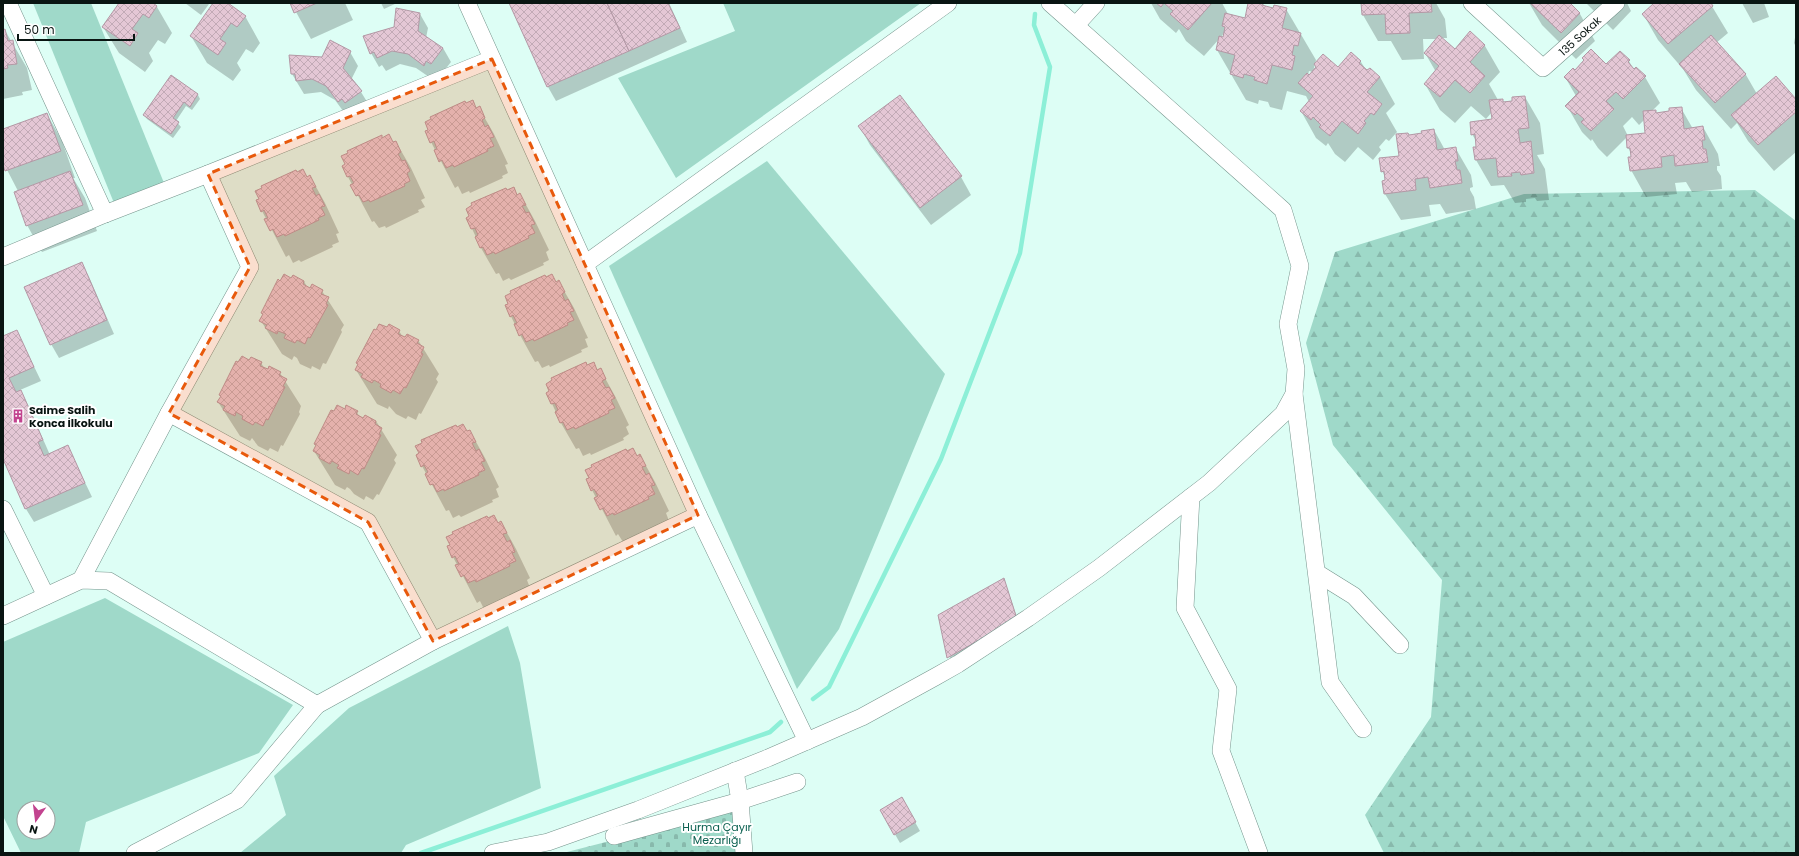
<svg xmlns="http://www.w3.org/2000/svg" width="1799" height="856" font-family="Poppins,sans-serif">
  <defs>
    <pattern id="forest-firs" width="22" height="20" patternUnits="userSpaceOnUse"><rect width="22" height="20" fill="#9fd9c9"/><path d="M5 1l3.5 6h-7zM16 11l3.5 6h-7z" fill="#88b9ac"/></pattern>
    <pattern id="cemetery-stones" width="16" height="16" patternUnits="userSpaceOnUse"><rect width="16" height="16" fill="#9fd9c9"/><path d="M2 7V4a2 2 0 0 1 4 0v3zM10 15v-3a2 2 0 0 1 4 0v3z" fill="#88b9ac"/></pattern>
    <pattern id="building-cross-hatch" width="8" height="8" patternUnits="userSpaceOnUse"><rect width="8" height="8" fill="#e4c7d5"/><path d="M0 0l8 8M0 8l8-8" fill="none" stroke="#c2aab6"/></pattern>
  </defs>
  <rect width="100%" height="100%" fill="#ddfef5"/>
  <g fill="#9fd9c9" fill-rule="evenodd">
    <polygon points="33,3 91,3 164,183 114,203"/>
    <polygon points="723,3 921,3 676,178 618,78 735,31"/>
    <polygon points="767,161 945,374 839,629 797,689 609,266"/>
    <path d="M105,598L293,705L259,753L86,822L79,853H21L3,816V642ZM24,808H48V832H24Z"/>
    <polygon points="508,626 520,663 541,788 406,845 401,853 240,853 286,815 274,776 349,708"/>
  </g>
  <polygon fill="url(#forest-firs)" points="1755,190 1796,221 1796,853 1384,853 1365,815 1431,717 1442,580 1333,445 1306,343 1335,252 1524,194"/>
  <polygon fill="url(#cemetery-stones)" points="735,809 736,853 563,853"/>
  <g fill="#0003" fill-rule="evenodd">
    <polygon points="120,3 151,3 157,7 172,33 165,44 158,40 149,53 153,61 145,72 119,53 103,27"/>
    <polygon points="185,3 209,3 209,4 201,15"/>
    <polygon points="214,3 226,3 245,16 260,43 253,53 246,49 237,63 241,70 233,81 207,63 191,36"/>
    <polygon points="291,3 345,3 353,20 311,39"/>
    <polygon points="381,3 397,3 384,9"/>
    <polygon points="510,3 669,3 687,42 556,101 548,87"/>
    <path d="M1151,3H1222L1228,14L1245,19L1249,3H1263L1265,7L1274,9H1286L1316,60L1313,72L1309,71L1307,79L1338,68L1351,53L1361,62L1366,70L1380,77L1395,104L1386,113L1397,132L1389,141L1386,139L1379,147L1381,150L1373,160L1358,147L1345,162L1335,154L1328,143L1326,146L1316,138L1301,111L1309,102L1306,96L1287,91L1282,110L1270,107L1268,102L1259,100L1258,104L1246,100L1217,50L1220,38L1204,56L1186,41L1179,29L1176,33L1160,19ZM1225,32L1223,38H1220Z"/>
    <polygon points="1362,3 1436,3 1445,19 1447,38 1441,38 1455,50 1470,33 1485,46 1500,72 1489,84 1498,100 1502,100 1504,102 1513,101 1525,97 1540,123 1544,154 1537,155 1545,169 1549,200 1537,201 1535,198 1526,199 1526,202 1515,203 1504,185 1491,186 1476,160 1476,141 1472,134 1493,120 1492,112 1486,119 1471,106 1455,123 1440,110 1425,84 1436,72 1425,53 1438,39 1423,39 1424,59 1402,60 1391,41 1378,41 1363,15"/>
    <polygon points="1529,3 1568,3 1580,14 1595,41 1576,59 1542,25"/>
    <polygon points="1586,3 1627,3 1631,11 1613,30"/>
    <polygon points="1656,3 1710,3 1728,33 1716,43 1746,75 1757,94 1796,100 1796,152 1774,171 1748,141 1737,123 1731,129 1696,90 1683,69 1658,40 1643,14"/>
    <polygon points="1742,3 1764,3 1769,17 1753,23"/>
    <polygon points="420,14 428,28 426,38 443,48 451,62 439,77 432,79 416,68 400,64 386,71 382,65 379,67 371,53 395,28"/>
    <polygon points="3,27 27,68 32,90 22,92 23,95 3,99"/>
    <polygon points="1796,32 1796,47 1794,43"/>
    <polygon points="350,52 358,66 351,80 361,92 369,105 346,115 335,100 321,92 304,94 292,74 291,56 322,58"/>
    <path d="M1629,61L1634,70L1645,77L1660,103L1652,111H1655L1657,114L1681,108L1693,129L1703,127L1718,154L1720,166H1717V170L1721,176L1722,189L1692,192L1686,182L1675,183L1677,194L1646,197L1631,170L1632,154L1628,148L1627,137L1607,157L1598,148L1592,139L1591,141L1582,132L1567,106L1576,96L1565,77L1575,71ZM1632,117L1639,125L1645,119L1646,134L1628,136L1623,126Z"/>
    <polygon points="171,77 198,95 200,99 192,110 186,106 176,121 181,127 173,138 147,119 144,115"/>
    <polygon points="479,108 494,134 508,164 505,165 508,173 502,176 503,178 470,193 469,191 462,194 458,186 455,188 431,142"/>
    <polygon points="47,114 62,141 75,178 73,178 85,198 97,231 42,252 27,225 18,191 3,162 3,130"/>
    <polygon points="860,127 961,177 971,195 931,225 870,145"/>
    <polygon points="1434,130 1445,150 1456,149 1471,175 1473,187 1470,188 1470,190 1474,197 1476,209 1446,214 1440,204 1429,205 1431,216 1401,220 1385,194 1386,178 1382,171 1400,156 1409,136 1423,134"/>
    <polygon points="382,139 393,143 396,142 411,168 425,198 421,200 425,207 418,210 419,212 386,228 385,226 379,228 374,221 372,222 348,177"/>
    <polygon points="310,176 325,203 339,233 336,234 339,242 332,245 333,247 301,262 299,260 293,263 289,255 286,257 262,211"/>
    <polygon points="513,188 518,196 520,194 535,221 549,250 546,252 549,260 543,263 544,265 511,280 509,278 503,281 499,273 496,274 481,248 467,218"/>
    <polygon points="81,264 89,277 114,334 59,358 51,344"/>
    <polygon points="292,279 304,281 307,287 322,291 344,325 341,330 342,332 326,364 323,363 320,370 312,366 311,369 300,364 297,358 294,356 292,360 282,354 261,321 263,315 262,313 281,282"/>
    <polygon points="559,282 574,308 588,338 585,339 588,347 581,350 582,352 550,367 549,365 542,368 538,361 535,362 520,335 506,306"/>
    <polygon points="17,331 41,381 20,390 28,405 50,455 68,447 92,497 34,522 26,509 3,457 3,337"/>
    <polygon points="399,331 403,337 418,340 439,374 436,379 438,382 421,414 419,413 416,420 408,416 406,419 396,414 389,406 388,409 377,404 356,370"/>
    <polygon points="251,358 261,363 265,369 280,373 301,406 299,412 300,414 283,446 281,445 278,452 270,448 268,451 258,446 252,438 250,441 240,436 218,402 221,397 220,395"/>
    <polygon points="593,363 597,370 600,369 615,396 629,425 626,427 629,434 623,438 624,440 591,455 590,453 583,456 579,448 576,449 561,423 547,393"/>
    <polygon points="345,410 357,412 360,418 376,421 397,455 394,460 396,463 379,495 377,494 373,500 366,496 364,500 354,494 350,489 347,487 345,490 335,485 314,451"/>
    <polygon points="456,428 467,432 470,431 485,458 499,487 496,489 499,497 492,500 493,502 461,517 459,515 453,518 449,510 446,511 422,466"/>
    <polygon points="640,455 655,482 669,511 666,513 669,521 623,542 618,534 616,536 592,490"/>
    <polygon points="501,522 516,549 530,578 527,580 530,588 484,609 480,601 477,603 453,557"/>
    <polygon points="1004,579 1019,623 951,662 939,616"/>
    <polygon points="902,799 920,831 900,843 881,810"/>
  </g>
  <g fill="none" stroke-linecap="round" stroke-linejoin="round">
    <g stroke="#8cefd7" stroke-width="4.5">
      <polyline points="813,699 829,687 941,459 1020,253 1050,67 1034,25 1035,14"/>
      <polyline points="421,853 770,732 781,722"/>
    </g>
  </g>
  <g fill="url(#building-cross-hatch)" stroke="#b398a5">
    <polygon points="119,3 153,3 157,6 149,18 143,14 132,29 138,33 130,46 102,27"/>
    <polygon points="213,3 228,3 246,16 237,27 231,23 220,39 226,43 218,55 190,36"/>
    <polygon points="290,3 317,3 294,13"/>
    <polygon points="509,3 607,3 629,51 547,87"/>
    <polygon points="607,3 668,3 680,28 629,51"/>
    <polygon points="1156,3 1212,3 1188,30 1170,14 1173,11 1164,3 1161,7"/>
    <polygon points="1248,3 1263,3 1262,5 1273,8 1274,5 1287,8 1282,28 1301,33 1298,46 1294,45 1292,55 1295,56 1292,70 1272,65 1267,84 1254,80 1255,77 1244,74 1243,78 1230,74 1235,55 1216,50 1219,36 1223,37 1225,27 1222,26 1225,13 1245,18"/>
    <polygon points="1361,3 1431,3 1432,12 1409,13 1410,33 1386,34 1385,14 1362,15"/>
    <polygon points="1530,3 1570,3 1580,13 1561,33"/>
    <polygon points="1654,3 1711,3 1713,6 1668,44 1642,14"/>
    <polygon points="396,8 420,13 418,31 443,48 431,64 426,61 424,66 408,54 392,51 377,58 374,52 370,54 363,36 394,27"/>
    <polygon points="5,29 8,41 13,40 17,64 7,65 8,68 3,69 3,30"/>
    <polygon points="1470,31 1485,45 1470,62 1485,76 1470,93 1455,80 1440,97 1424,84 1439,66 1424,53 1439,35 1455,49"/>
    <polygon points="1711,35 1746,74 1715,103 1679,64"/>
    <polygon points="330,40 351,51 343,68 362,91 345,103 342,99 338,102 326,86 312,79 296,81 295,74 291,74 289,55 322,57"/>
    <polygon points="1591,49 1606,64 1620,51 1630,60 1628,62 1634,69 1636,67 1646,76 1623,99 1616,92 1606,101 1614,109 1591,131 1581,122 1584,119 1577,113 1575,115 1565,106 1579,92 1564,77 1573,68 1575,70 1584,60 1582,58"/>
    <polygon points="1351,52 1361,61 1359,63 1367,70 1370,68 1380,77 1367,92 1382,104 1374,115 1371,113 1364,121 1366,123 1358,134 1342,121 1330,136 1319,127 1321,125 1313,117 1311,120 1300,111 1313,96 1298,83 1307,73 1309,75 1316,67 1314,64 1323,54 1338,67"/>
    <polygon points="171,75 198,94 190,107 184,102 173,118 179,122 171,134 143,115"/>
    <polygon points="1776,76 1796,99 1796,112 1758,145 1731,115"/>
    <polygon points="900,95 962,176 920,208 858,126"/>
    <polygon points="1525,96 1529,128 1518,129 1520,143 1531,141 1534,173 1521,175 1520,172 1511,173 1512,176 1498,177 1496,158 1475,160 1473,147 1476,147 1475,134 1471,135 1470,122 1492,119 1489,100 1503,99 1503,102 1512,101 1512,97"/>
    <polygon points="473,100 476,108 480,106 485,118 482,120 485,127 488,125 494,137 490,138 494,146 487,149 488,151 454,167 453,165 446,168 442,160 439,162 434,150 437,149 434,141 430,143 425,131 428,130 425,122 431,119 430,117 465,101 466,103"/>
    <polygon points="1682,107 1684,129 1703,126 1705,140 1702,140 1703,149 1706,149 1708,162 1675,166 1674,155 1661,157 1662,167 1630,171 1628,157 1631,157 1630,148 1627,148 1626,135 1645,133 1643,111 1656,110 1656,113 1669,111 1669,108"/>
    <polygon points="47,113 61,151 5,171 3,165 3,129"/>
    <polygon points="1434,129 1437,150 1456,147 1458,161 1455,161 1457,170 1460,170 1462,183 1430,188 1428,177 1415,179 1416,190 1384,194 1382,181 1385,180 1384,171 1381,172 1379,158 1399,156 1396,134 1408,133 1409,135 1422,133 1421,131"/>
    <polygon points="389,134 393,142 396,141 401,152 398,154 402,161 405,160 410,171 407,173 410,181 404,184 405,186 370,202 369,200 363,202 359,195 356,196 350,185 354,183 350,176 347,177 342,166 345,164 341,156 348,153 347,151 382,135 382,138"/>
    <polygon points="303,169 307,177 310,175 316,187 312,188 316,196 319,194 325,206 321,207 325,215 318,218 319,220 285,236 284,234 277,237 273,229 270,231 264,219 268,218 264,210 261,212 256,200 259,199 255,191 262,188 261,186 296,170 297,172"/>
    <polygon points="70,171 83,205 26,226 14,192"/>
    <polygon points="514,187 517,195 520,193 526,205 522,206 526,213 529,212 535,224 531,225 535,233 528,236 529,238 495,254 494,252 487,255 483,247 480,248 475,237 478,235 475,228 471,229 466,218 469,216 466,209 472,205 471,203 506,188 507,190"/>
    <polygon points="82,262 107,320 50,345 24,287"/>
    <polygon points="284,274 291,278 293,275 304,281 303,284 310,288 312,284 323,290 321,294 329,297 326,304 328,305 310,338 308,337 305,344 297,340 295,343 284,338 286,334 278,331 277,334 265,328 267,325 259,321 263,314 261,313 278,279 280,281"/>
    <polygon points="552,274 556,282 559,280 565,292 562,294 565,301 568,299 574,311 570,312 574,320 567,323 568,325 534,341 533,339 526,342 522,334 519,336 514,324 517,323 513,315 510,317 505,305 508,304 505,296 511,293 510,291 545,275 546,277"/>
    <polygon points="379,324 387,327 389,324 400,330 398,334 405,337 407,334 419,340 417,343 424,347 421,353 423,354 406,388 404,387 400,394 393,390 391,393 380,387 381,384 374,380 372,383 361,377 363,374 355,370 358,364 356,363 374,329 376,330"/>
    <polygon points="17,330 34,367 9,378 16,392 21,390 43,440 38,442 44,456 68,445 85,483 25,509 3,459 3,336"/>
    <polygon points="242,356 249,360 251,357 262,362 260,366 268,369 269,366 281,372 279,375 287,379 283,386 285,387 268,420 266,419 263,426 255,422 253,425 242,419 243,416 236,412 235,416 223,410 225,406 217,402 221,396 219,395 236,361 238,362"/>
    <polygon points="586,362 587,365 594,362 597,370 601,368 606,379 602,381 606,388 609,387 615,398 611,400 615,408 608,411 609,413 575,429 574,427 567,430 563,422 560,423 555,412 558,410 555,403 551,404 546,393 549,391 546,384 552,380 551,378"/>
    <polygon points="337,405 345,409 346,405 358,411 356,414 363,418 365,415 376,421 375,424 382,428 379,434 381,435 364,469 362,468 358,475 350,470 349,474 337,468 339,465 332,461 330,464 319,458 320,455 313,451 316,445 314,444 331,410 334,411"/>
    <polygon points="463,424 467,431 470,430 476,442 472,443 476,451 479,449 485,461 481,462 485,470 478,473 479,475 444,491 444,489 437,492 433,484 430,485 425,474 428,472 424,465 421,467 416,455 419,453 415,446 422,443 421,440 456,425 457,427"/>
    <polygon points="633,448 637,456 640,454 646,466 642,467 646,475 649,473 655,485 651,486 655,494 648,497 649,499 614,515 613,513 607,516 603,508 600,510 594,498 598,496 594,489 591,491 586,479 589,478 585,470 592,467 591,465 626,449 627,451"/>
    <polygon points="494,515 498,523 501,521 507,533 503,534 507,542 510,540 515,552 512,553 516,561 509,564 510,566 476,582 475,580 468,583 464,575 461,577 455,565 459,564 455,556 452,558 447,546 450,545 446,537 453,534 452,532 487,516 488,518"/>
    <polygon points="1004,578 1017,619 947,658 938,615"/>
    <polygon points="902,797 916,822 894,835 880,810"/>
  </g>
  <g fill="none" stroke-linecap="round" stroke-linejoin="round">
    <g stroke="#75948c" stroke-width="18">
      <g id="minor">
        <polyline points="8,3 105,214"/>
        <polyline points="467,3 698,515 807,741"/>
        <polyline points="1472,3 1543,68 1616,3"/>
        <polyline points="1076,25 1096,3"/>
        <polyline points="3,257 105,214 208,174 492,59"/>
        <polyline points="585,264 948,3"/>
        <polyline points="1294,394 1330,682 1363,729"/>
        <polyline points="169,413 368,522 433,641"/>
        <polyline points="1191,497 1185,608 1228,689 1221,751 1259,853"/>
        <polyline points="3,509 46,596"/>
        <polyline points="1317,573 1354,596 1400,645"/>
        <polyline points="81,580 169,413 250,267 208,174"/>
        <polyline points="3,616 81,580 109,581 317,705 237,800 135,853"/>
        <polyline points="317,705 433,641 698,515"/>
        <polyline points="614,836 740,801 735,771"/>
        <polyline points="493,853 548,842 638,810 768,758 862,717 935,677 958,664 1028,618 1099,568 1209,483 1283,414 1294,394 1296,369 1288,324 1300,266 1283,210 1050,3"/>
        <polyline points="744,853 740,801 797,782"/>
      </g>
    </g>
    <use href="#minor" stroke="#fff" stroke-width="17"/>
  </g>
  <path fill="#e8590c" fill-opacity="0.2" stroke="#e8590c" stroke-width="3" stroke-dasharray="8 5" stroke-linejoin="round" d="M492,59L698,515L433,641L368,522L169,413L250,267L208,174Z"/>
  <defs>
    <g id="building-bare" transform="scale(1.08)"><path d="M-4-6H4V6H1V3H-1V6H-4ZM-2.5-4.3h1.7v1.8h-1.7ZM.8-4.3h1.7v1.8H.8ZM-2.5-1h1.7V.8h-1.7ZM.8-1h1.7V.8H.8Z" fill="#c2438f" stroke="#fff" stroke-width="2.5" paint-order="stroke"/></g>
  </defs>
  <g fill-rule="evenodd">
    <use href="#building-bare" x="18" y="416"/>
  </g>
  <g text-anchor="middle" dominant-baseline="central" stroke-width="4" stroke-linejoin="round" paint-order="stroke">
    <g font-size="11" fill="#091512" stroke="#fff">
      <text transform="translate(1580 36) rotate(-42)">135 Sokak</text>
    </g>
    <g font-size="11" font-weight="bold" fill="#091512" stroke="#fff" text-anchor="start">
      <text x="29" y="410">Saime Salih<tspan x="29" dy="13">Konca İlkokulu</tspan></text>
    </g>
    <g font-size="11" fill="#0b6050" stroke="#fff">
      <text x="717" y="827">Hurma Çayır<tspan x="717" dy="13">Mezarlığı</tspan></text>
    </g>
  </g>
  <rect width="1799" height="856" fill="none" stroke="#091512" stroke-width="8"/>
  <g transform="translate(36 820) rotate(194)"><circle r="19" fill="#ffffff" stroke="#9da1a0"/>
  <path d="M0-3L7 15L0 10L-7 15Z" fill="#c2438f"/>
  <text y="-6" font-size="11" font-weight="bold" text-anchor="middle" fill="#091512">N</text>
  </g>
  <path d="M18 34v6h116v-6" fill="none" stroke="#091512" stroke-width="2"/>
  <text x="24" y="34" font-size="12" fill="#091512" stroke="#ffffff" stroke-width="3" paint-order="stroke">50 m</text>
</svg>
